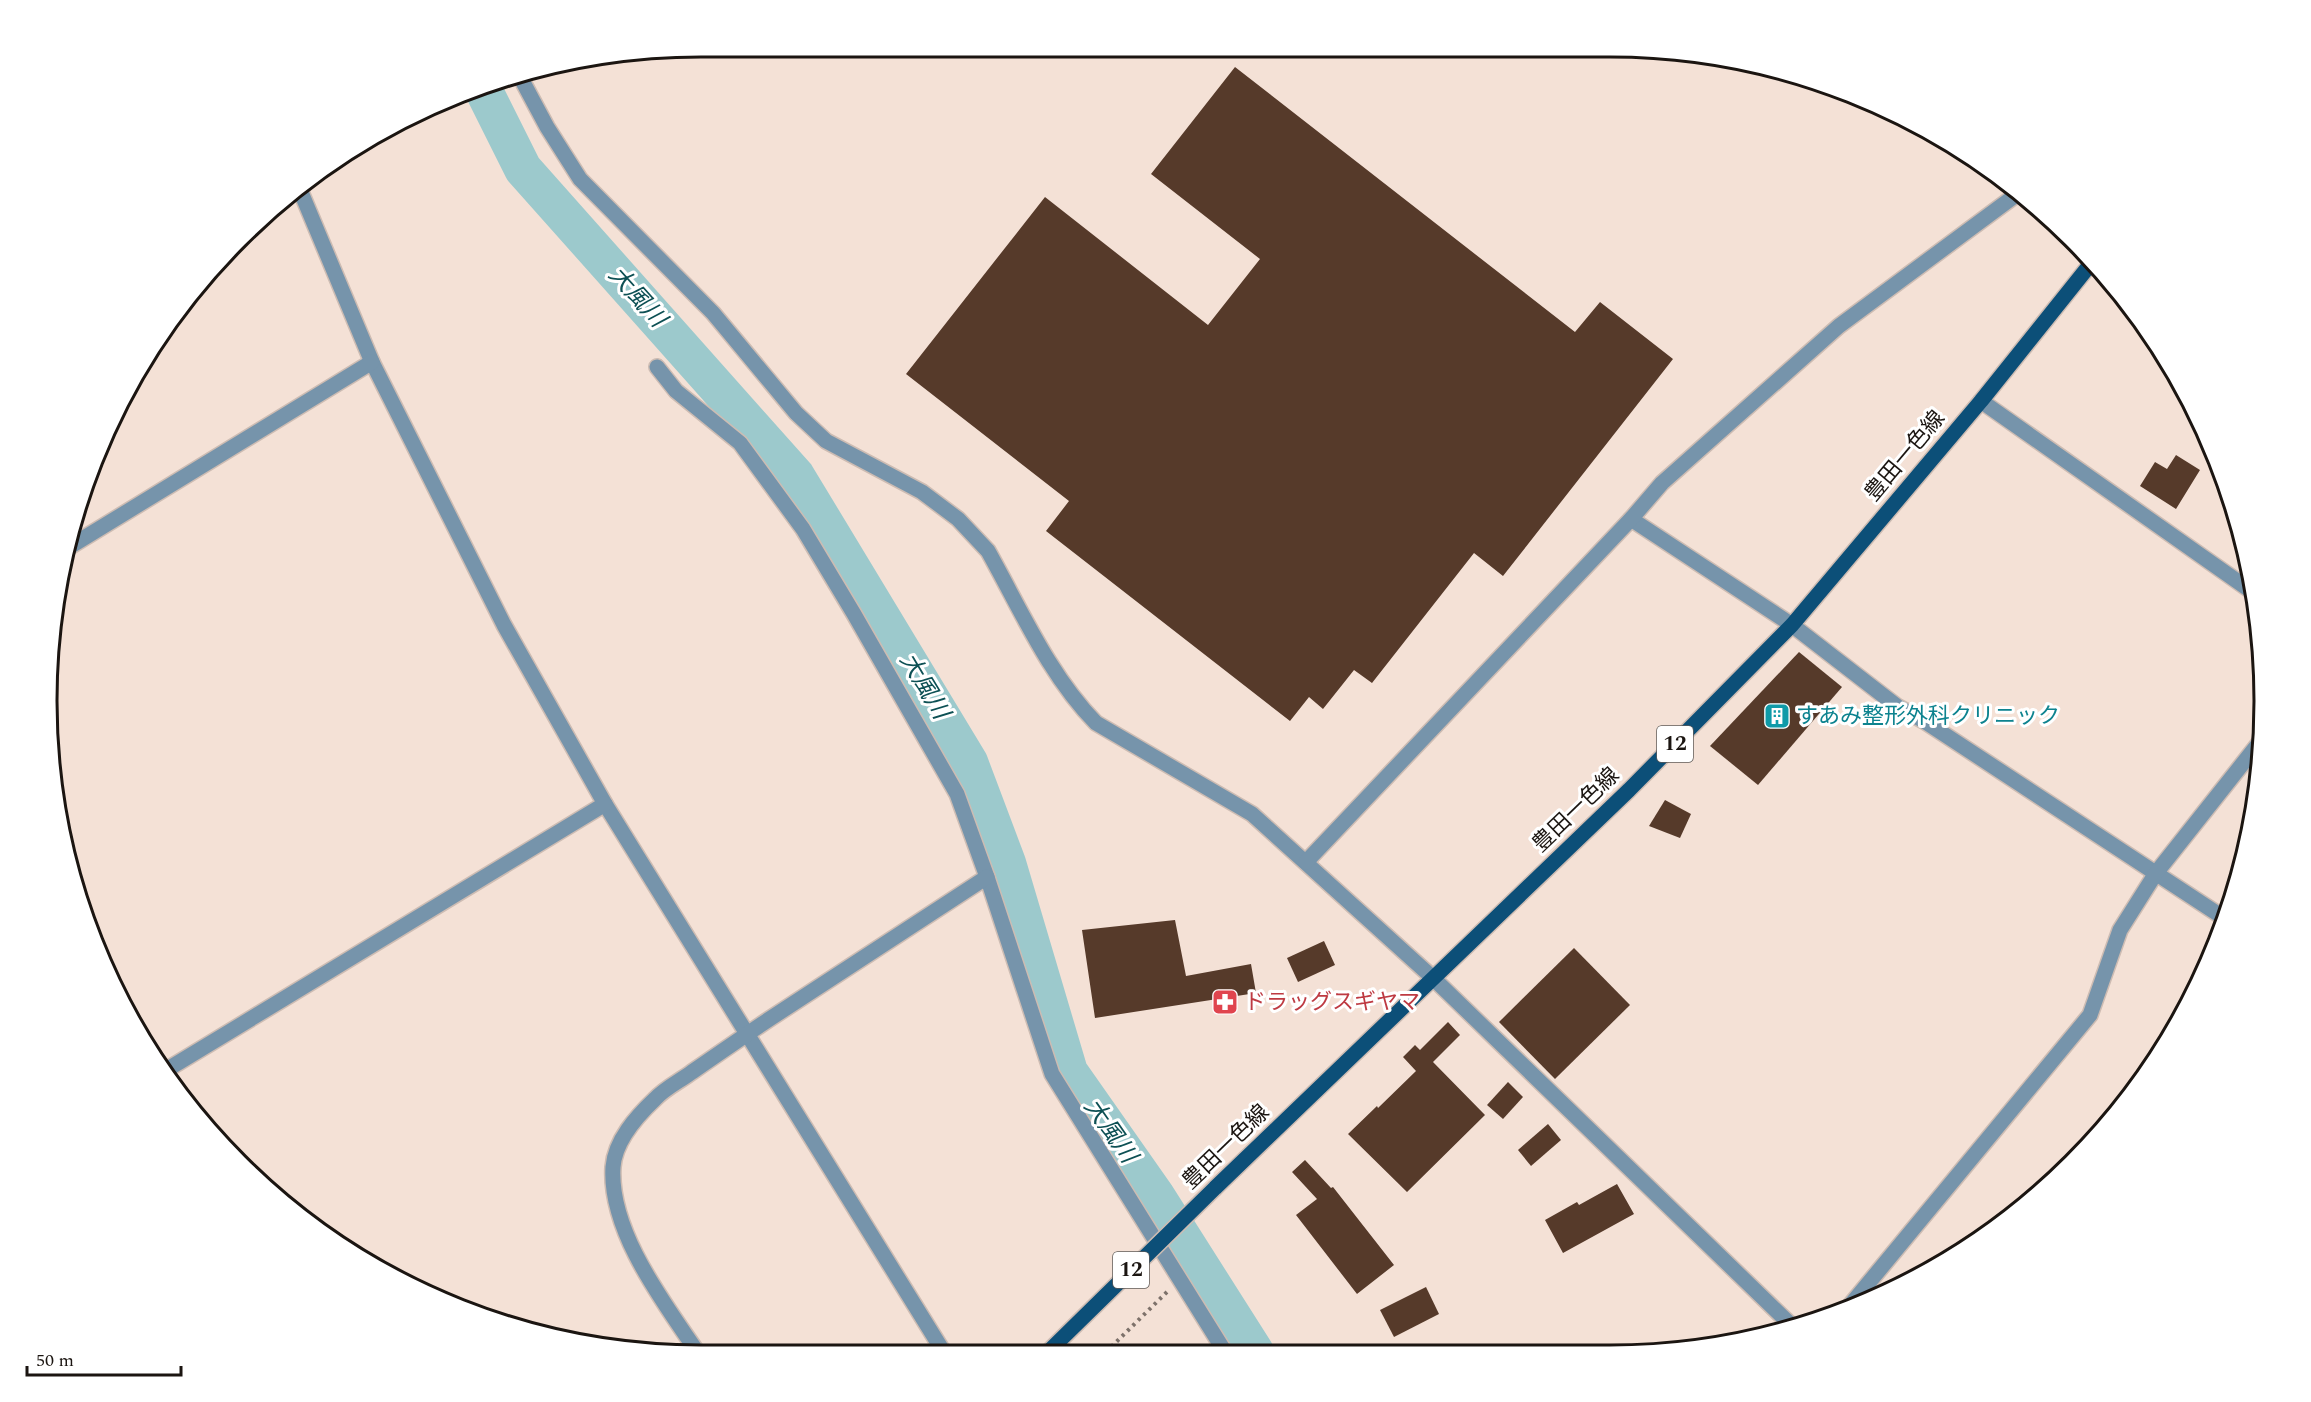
<svg xmlns="http://www.w3.org/2000/svg" width="2311" height="1402" font-family="Spectral,'Noto Sans JP',serif">
  <rect width="100%" height="100%" fill="#f4e1d6"/>
  <g fill="none" stroke-linecap="round" stroke-linejoin="round">
    <polyline stroke="#9cc9cc" stroke-width="38" points="481,85 523,169 796,476 969,762 1007,863 1069,1072 1156,1196 1255,1352"/>
  </g>
  <g fill="#563a2a">
    <polygon points="1235,67 1575,332 1600,302 1673,359 1503,576 1474,553 1372,683 1354,670 1323,709 1309,697 1290,721 1046,531 1069,501 906,374 1045,197 1208,325 1260,259 1151,174"/>
    <polygon points="2176,455 2200,470 2176,509 2140,486 2155,462 2167,469"/>
    <polygon points="1799,652 1842,687 1758,785 1710,746"/>
    <polygon points="1665,800 1691,814 1680,838 1649,826"/>
    <polygon points="1175,920 1186,976 1251,964 1256,993 1095,1018 1082,930"/>
    <polygon points="1324,941 1335,965 1298,982 1287,958"/>
    <polygon points="1574,948 1630,1005 1555,1079 1499,1022"/>
    <polygon points="1448,1022 1460,1035 1433,1062 1485,1115 1407,1192 1348,1134 1377,1106 1378,1108 1416,1071 1403,1057 1415,1045 1420,1050"/>
    <polygon points="1508,1082 1523,1097 1503,1119 1487,1105"/>
    <polygon points="1548,1124 1561,1140 1531,1166 1518,1150"/>
    <polygon points="1305,1160 1331,1188 1333,1187 1394,1265 1357,1294 1296,1215 1317,1199 1292,1172"/>
    <polygon points="1617,1184 1634,1214 1563,1253 1545,1220 1577,1202 1579,1205"/>
    <polygon points="1426,1287 1439,1314 1394,1337 1380,1310"/>
  </g>
  <g fill="none" stroke-linecap="round" stroke-linejoin="round">
    <g stroke="#cdbcb3" stroke-width="18">
      <g id="minor">
        <path d="M521,74L524,84L547,127L580,179L713,313L796,413L826,441L922,492L958,519L988,551C1021,610 1049,675 1096,723L1252,814L1433,978L1792,1326"/>
        <polyline points="298,185 372,362 504,625 605,804 943,1351"/>
        <polyline points="657,367 676,391 740,443 803,529 854,614 957,794 987,877 1052,1074 1225,1352"/>
        <polyline points="1981,401 2254,593"/>
        <polyline points="1631,519 1792,625 1898,707 1924,721 2224,918"/>
        <polyline points="66,549 372,362"/>
        <polyline points="1306,862 1631,519 1662,483 1839,326 2020,192"/>
        <polyline points="163,1072 605,804"/>
        <polyline points="1847,1309 2090,1015 2120,930 2156,873 2263,738"/>
        <path d="M696,1350C662,1300 609,1230 613,1167C615,1140 637,1116 655,1099C665,1088 680,1081 692,1072C718,1054 744,1036 771,1018C843,971 915,924 987,877"/>
      </g>
    </g>
    <g stroke="#cdbcb3" stroke-width="18">
      <polyline id="major" points="1215,1188 1629,790 1792,625 1981,401 2093,261"/>
    </g>
    <polyline stroke="#7d716a" stroke-width="4" stroke-dasharray="3 4.5" stroke-linecap="butt" points="1106,1352 1168,1291"/>
    <use href="#minor" stroke="#7694ab" stroke-width="15"/>
    <use href="#major" stroke="#0c4f78" stroke-width="15"/>
    <g stroke="#cdbcb3" stroke-width="18" stroke-linecap="butt">
      <polyline id="major-bridge" points="1048,1352 1215,1188"/>
    </g>
    <use href="#major-bridge" stroke="#0c4f78" stroke-width="15"/>
  </g>
  <defs>
    <g id="building-square" transform="scale(1.35)"><rect x="-9" y="-9" width="18" height="18" rx="4" fill="#0f9aa8" stroke="#fff"/><path d="M-4-6H4V6H1V3H-1V6H-4ZM-2.5-4.3h1.7v1.8h-1.7ZM.8-4.3h1.7v1.8H.8ZM-2.5-1h1.7V.8h-1.7ZM.8-1h1.7V.8H.8Z" fill="#fff"/></g>
    <g id="pharmacy-square" transform="scale(1.35)"><rect x="-9" y="-9" width="18" height="18" rx="4" fill="#e0444e" stroke="#fff"/><path d="M-2-6h4v4h4v4h-4v4h-4v-4h-4v-4h4Z" fill="#fff"/></g>
  </defs>
  <g fill-rule="evenodd">
    <use href="#building-square" x="1777" y="716"/>
    <use href="#pharmacy-square" x="1225" y="1002"/>
  </g>
  <g text-anchor="middle" dominant-baseline="central" stroke-width="6" stroke-linejoin="round" paint-order="stroke">
    <g fill="#fff" stroke="#5f5b58" stroke-width="1.5">
      <rect x="1657" y="726" width="36" height="36" rx="4.5"/>
      <rect x="1113" y="1252" width="36" height="36" rx="4.5"/>
    </g>
    <g font-size="21" font-weight="bold" fill="#1b1511">
      <text x="1675" y="744">12</text>
      <text x="1131" y="1270">12</text>
    </g>
    <g font-size="22" fill="#1b1511" stroke="#fff">
      <text transform="translate(1905 456) rotate(-50)">豊田一色線</text>
      <text transform="translate(1576 810) rotate(-44)">豊田一色線</text>
      <text transform="translate(1226 1147) rotate(-44)">豊田一色線</text>
    </g>
    <g font-size="22" fill="#0d838f" stroke="#fff" text-anchor="start">
      <text x="1796" y="716">すあみ整形外科クリニック</text>
    </g>
    <g font-size="22" fill="#be3a42" stroke="#fff" text-anchor="start">
      <text x="1244" y="1002">ドラッグスギヤマ</text>
    </g>
    <g font-size="24" font-style="italic" fill="#0d5054" stroke="#fff">
      <text transform="translate(637 297) rotate(48)">大風川</text>
      <text transform="translate(924 686) rotate(59)">大風川</text>
      <text transform="translate(1110 1131) rotate(55)">大風川</text>
    </g>
  </g>
  <path d="M0 0H2311V1402H0ZM701 57H1610A644 644 0 0 1 2254 701V701A644 644 0 0 1 1610 1345H701A644 644 0 0 1 57 701V701A644 644 0 0 1 701 57Z" fill="#fff" fill-rule="evenodd"/>
  <path fill="none" stroke="#1b1511" stroke-width="3" d="M701 57H1610A644 644 0 0 1 2254 701V701A644 644 0 0 1 1610 1345H701A644 644 0 0 1 57 701V701A644 644 0 0 1 701 57Z"/>
  <path d="M27 1366v9h154v-9" fill="none" stroke="#1b1511" stroke-width="3"/>
  <text x="36" y="1366" font-size="18" fill="#1b1511" stroke="#ffffff" stroke-width="4.5" paint-order="stroke">50 m</text>
</svg>
